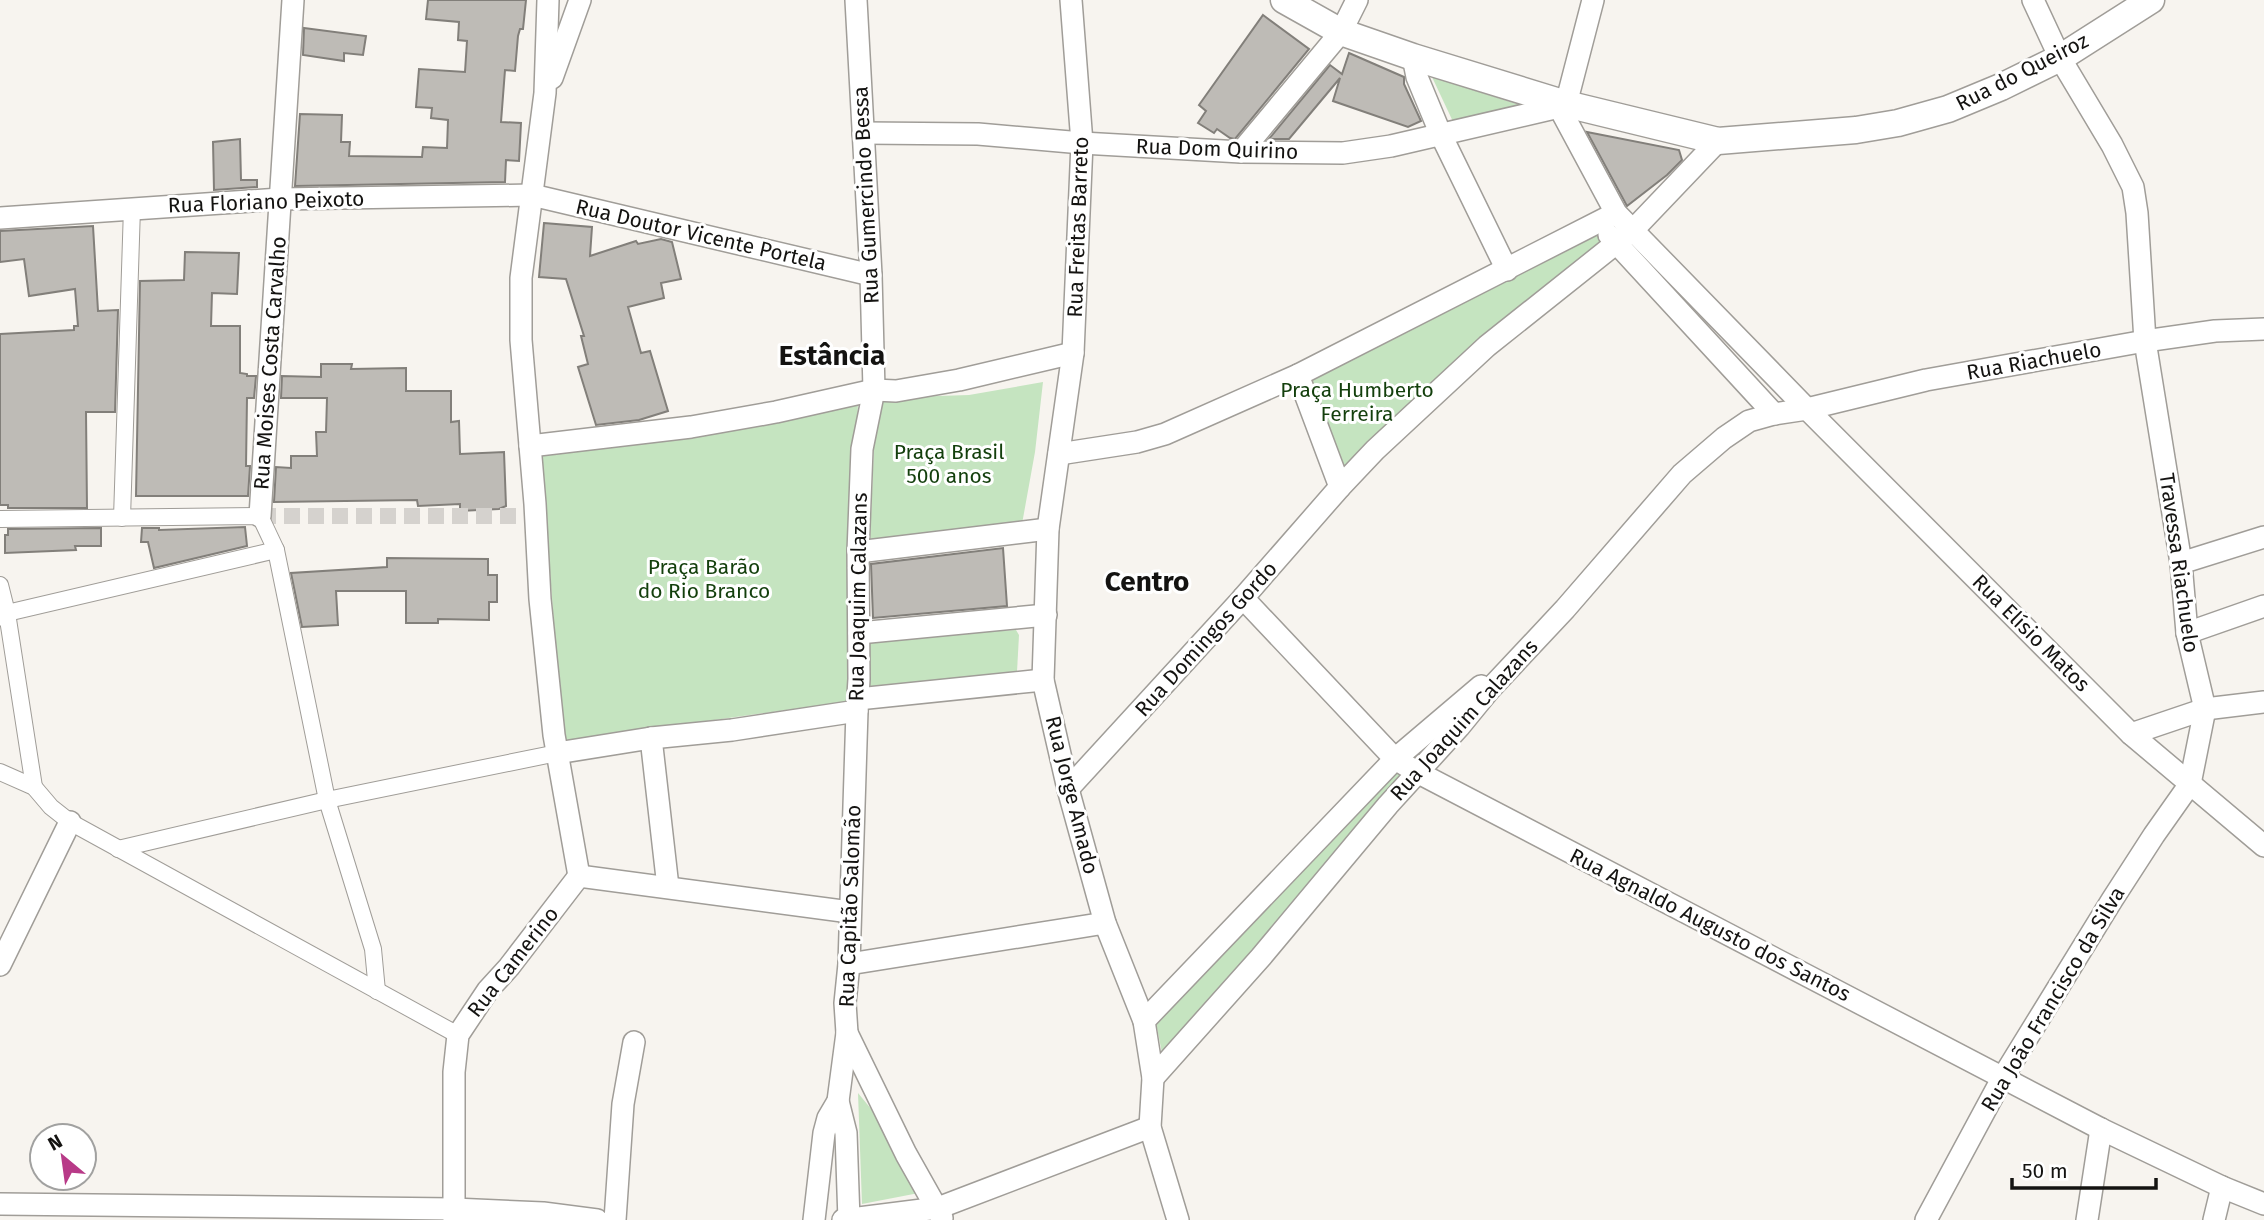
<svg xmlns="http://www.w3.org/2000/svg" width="2264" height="1220" font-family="'Fira Sans',sans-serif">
  <rect width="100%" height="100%" fill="#f7f4ef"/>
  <g fill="#c5e4c0">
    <polygon points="1432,77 1526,107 1456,128"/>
    <polygon points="1600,222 1619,236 1340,489 1286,377"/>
    <polygon points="1043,382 1035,452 1022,524 870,542 876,398 969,395"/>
    <polygon points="858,404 851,553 850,701 566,741 556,650 541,455 696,437 775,423"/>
    <path d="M1016,630L1019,635L1016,690C967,700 917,703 867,706V638Z"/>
    <polygon points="1394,770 1406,778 1163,1058 1155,1018"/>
    <polygon points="858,1093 917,1165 924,1192 862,1204"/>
  </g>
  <g fill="#bebbb6" stroke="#827f7a" stroke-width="2">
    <polygon points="428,0 526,0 523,29 520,29 518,36 515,71 505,70 501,122 521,123 519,161 506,160 505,182 295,186 300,114 342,115 341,142 350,142 349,156 422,157 423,147 447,148 448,120 431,118 432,108 416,107 419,69 465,72 467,41 458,40 459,22 426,19"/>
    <polygon points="1263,15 1309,49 1235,139 1230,138 1217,129 1214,133 1198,123 1206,111 1199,105"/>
    <polygon points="304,28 366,36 363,55 344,53 344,61 303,55"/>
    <polygon points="1349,53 1404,77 1404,84 1421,121 1408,127 1333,101 1340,78 1289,139 1269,139 1330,65 1342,74"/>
    <polygon points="1587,132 1679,150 1682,160 1667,175 1627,206"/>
    <polygon points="240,139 241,180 257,180 257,187 214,190 213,142"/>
    <polygon points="544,223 592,227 590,256 636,241 638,244 661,239 672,242 681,279 661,283 664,298 628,307 641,353 650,351 668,411 639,420 596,425 578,367 588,364 581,336 584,336 566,279 539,277"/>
    <polygon points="93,226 98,311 118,310 115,412 86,412 87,508 8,508 8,505 0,505 0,334 74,330 74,326 78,326 75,289 29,296 24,259 0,262 0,231"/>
    <polygon points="185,252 239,253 237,294 212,293 211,326 240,326 240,373 247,374 247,376 256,376 254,398 247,398 246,466 250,466 248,496 136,496 140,281 184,280"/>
    <polygon points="321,364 352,364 351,369 406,368 406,391 451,391 451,422 459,421 460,454 504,452 506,506 499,509 460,511 460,504 418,506 417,500 274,502 276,467 291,468 291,456 317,456 316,432 326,432 327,398 281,398 282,376 321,377"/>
    <polygon points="245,527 247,546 154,568 148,542 141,542 142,528 159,528 159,530"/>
    <polygon points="101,528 101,546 75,546 76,550 5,553 5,535 8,535 8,529"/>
    <polygon points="1003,548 1007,606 873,618 871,564"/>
    <polygon points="387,558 488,559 488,575 497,575 497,602 489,602 489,620 438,619 438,623 406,623 406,591 336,591 338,625 302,627 291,573 387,567"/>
  </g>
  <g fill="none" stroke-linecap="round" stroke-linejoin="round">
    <polyline stroke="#d5d2ce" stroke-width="16" stroke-dasharray="16 8" stroke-linecap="butt" points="260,516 535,516"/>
    <g stroke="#a09d98" stroke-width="18">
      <g id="pedestrian">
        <polyline points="122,518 132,208"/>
        <polyline points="0,519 260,516 276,550 327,800 373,949 377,991"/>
        <polyline points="0,585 7,613 34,787"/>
        <polyline points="7,613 276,550"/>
        <polyline points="0,772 34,787 51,807 70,822 458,1035"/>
        <polyline points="118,849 327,800 557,753"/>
      </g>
    </g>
    <g stroke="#a09d98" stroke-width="24">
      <g id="minor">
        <polyline points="548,0 545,93 521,278 521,340 535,504 540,599 554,735 579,876"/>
        <polyline points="1071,0 1082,143 1073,353 1048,529 1043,680 1068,789 1105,923 1144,1021 1153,1078 1150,1127 1178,1220"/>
        <polyline points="1413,57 1417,77 1441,135 1507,270"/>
        <polyline points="552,78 580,0"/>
        <polyline points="1559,107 1616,213 1807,409 2131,734 2264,846"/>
        <polyline points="863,133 978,134 1082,143 1241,152 1343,153 1391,146 1559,107 1566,104 1593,0"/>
        <polyline points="1241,152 1341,32 1357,0"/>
        <polyline points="1616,213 1298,375 1340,487 1375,450 1487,346 1634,229 1718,141"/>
        <polyline points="0,218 280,199 532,195 871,275"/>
        <polyline points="1609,235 1774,414"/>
        <polyline points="530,446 691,427 776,412 874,390 896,391 959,380 1073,353"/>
        <polyline points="1059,454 1137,442 1165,434 1298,375"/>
        <polyline points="260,516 293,0"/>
        <polyline points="858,552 1048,529"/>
        <polyline points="2181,563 2264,537"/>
        <polyline points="1243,598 1395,759 1417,772 2101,1129 2222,1187 2264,1204"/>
        <polyline points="0,615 7,613"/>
        <polyline points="859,633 1046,615"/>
        <polyline points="2187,633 2264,606"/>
        <polyline points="858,699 1043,680"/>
        <polyline points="2131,734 2205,709 2264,702"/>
        <polyline points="651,738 668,887"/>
        <polyline points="557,753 651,738 732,730 857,711 859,679 858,552 862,449 874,390 871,275 856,0"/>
        <polyline points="1068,789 1243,598 1340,487"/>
        <polyline points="579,876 850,912"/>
        <polyline points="849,964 1105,923"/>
        <polyline points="0,965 70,822"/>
        <polyline points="1144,1021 1395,759 1481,686"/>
        <polyline points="847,1033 906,1154 942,1218"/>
        <polyline points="1153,1078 1261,957 1388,805 1459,727 1490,689 1565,609 1682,474 1724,438 1749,421 1774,414 1807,409 1926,380 2145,341 2215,331 2264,329"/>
        <polyline points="838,1101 846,1133 849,1220"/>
        <polyline points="0,1204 454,1209 543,1213 597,1220"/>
        <polyline points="454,1220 454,1072 458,1035 488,990 509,967 579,876"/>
        <polyline points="615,1220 623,1104 634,1042"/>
        <polyline points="814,1220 824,1133 828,1118 838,1101 847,1033 845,1003 849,964 857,711"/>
        <polyline points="843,1220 938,1208 1150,1127"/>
        <polyline points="1926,1220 2003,1077 2112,900 2154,835 2190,784 2205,709 2187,633 2181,563 2145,341 2137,213 2133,187 2112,145 2060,58 2033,0"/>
        <polyline points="2087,1220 2101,1129"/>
        <polyline points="2214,1220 2222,1187"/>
      </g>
    </g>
    <g stroke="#a09d98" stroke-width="29">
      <polyline id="tertiary" points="1284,0 1341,32 1413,57 1566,104 1718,141 1856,130 1898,123 1948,109 2001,87 2060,58 2151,0"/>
    </g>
    <use href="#pedestrian" stroke="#fff" stroke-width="16"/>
    <use href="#minor" stroke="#fff" stroke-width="21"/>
    <use href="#tertiary" stroke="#fff" stroke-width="26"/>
  </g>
  <g text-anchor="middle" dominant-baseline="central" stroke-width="6" stroke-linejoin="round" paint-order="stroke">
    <g font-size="21" fill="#141311" stroke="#fff">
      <text transform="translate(2022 72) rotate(-27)">Rua do Queiroz</text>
      <text transform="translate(1217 149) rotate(2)">Rua Dom Quirino</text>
      <text transform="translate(866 195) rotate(-93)">Rua Gumercindo Bessa</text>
      <text transform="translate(266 202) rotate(-2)">Rua Floriano Peixoto</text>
      <text transform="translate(1078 227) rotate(-88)">Rua Freitas Barreto</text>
      <text transform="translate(701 235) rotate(13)">Rua Doutor Vicente Portela</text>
      <text transform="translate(2034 361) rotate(-10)">Rua Riachuelo</text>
      <text transform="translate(270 363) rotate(-86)">Rua Moises Costa Carvalho</text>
      <text transform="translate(2179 563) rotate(82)">Travessa Riachuelo</text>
      <text transform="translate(858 597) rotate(-89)">Rua Joaquim Calazans</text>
      <text transform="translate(2031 633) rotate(45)">Rua Elísio Matos</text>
      <text transform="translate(1206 639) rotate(-48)">Rua Domingos Gordo</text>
      <text transform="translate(1464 720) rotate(-48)">Rua Joaquim Calazans</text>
      <text transform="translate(1072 795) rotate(76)">Rua Jorge Amado</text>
      <text transform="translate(850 906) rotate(-88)">Rua Capitão Salomão</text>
      <text transform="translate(1710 925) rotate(27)">Rua Agnaldo Augusto dos Santos</text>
      <text transform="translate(513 962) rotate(-52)">Rua Camerino</text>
      <text transform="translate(2053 999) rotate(-59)">Rua João Francisco da Silva</text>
    </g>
    <g font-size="21" fill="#133f0c" stroke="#fff">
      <text x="1357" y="390">Praça Humberto<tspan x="1357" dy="24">Ferreira</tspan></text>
      <text x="949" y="452">Praça Brasil<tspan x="949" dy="24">500 anos</tspan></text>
      <text x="704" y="567">Praça Barão<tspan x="704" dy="24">do Rio Branco</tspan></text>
    </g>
    <g font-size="28" font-weight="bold" fill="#141311" stroke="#fff">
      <text x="832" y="355">Estância</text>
      <text x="1147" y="581">Centro</text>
    </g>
  </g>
  <g transform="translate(63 1157) rotate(331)"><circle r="33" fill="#ffffff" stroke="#a1a1a0" stroke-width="2"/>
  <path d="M0-5L12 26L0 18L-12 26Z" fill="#b83a88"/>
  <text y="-10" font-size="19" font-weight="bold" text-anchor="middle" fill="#141311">N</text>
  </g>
  <path d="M2012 1178v10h144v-10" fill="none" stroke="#141311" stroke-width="3.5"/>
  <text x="2022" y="1178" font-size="21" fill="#141311" stroke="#ffffff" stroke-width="5" paint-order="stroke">50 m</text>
</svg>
